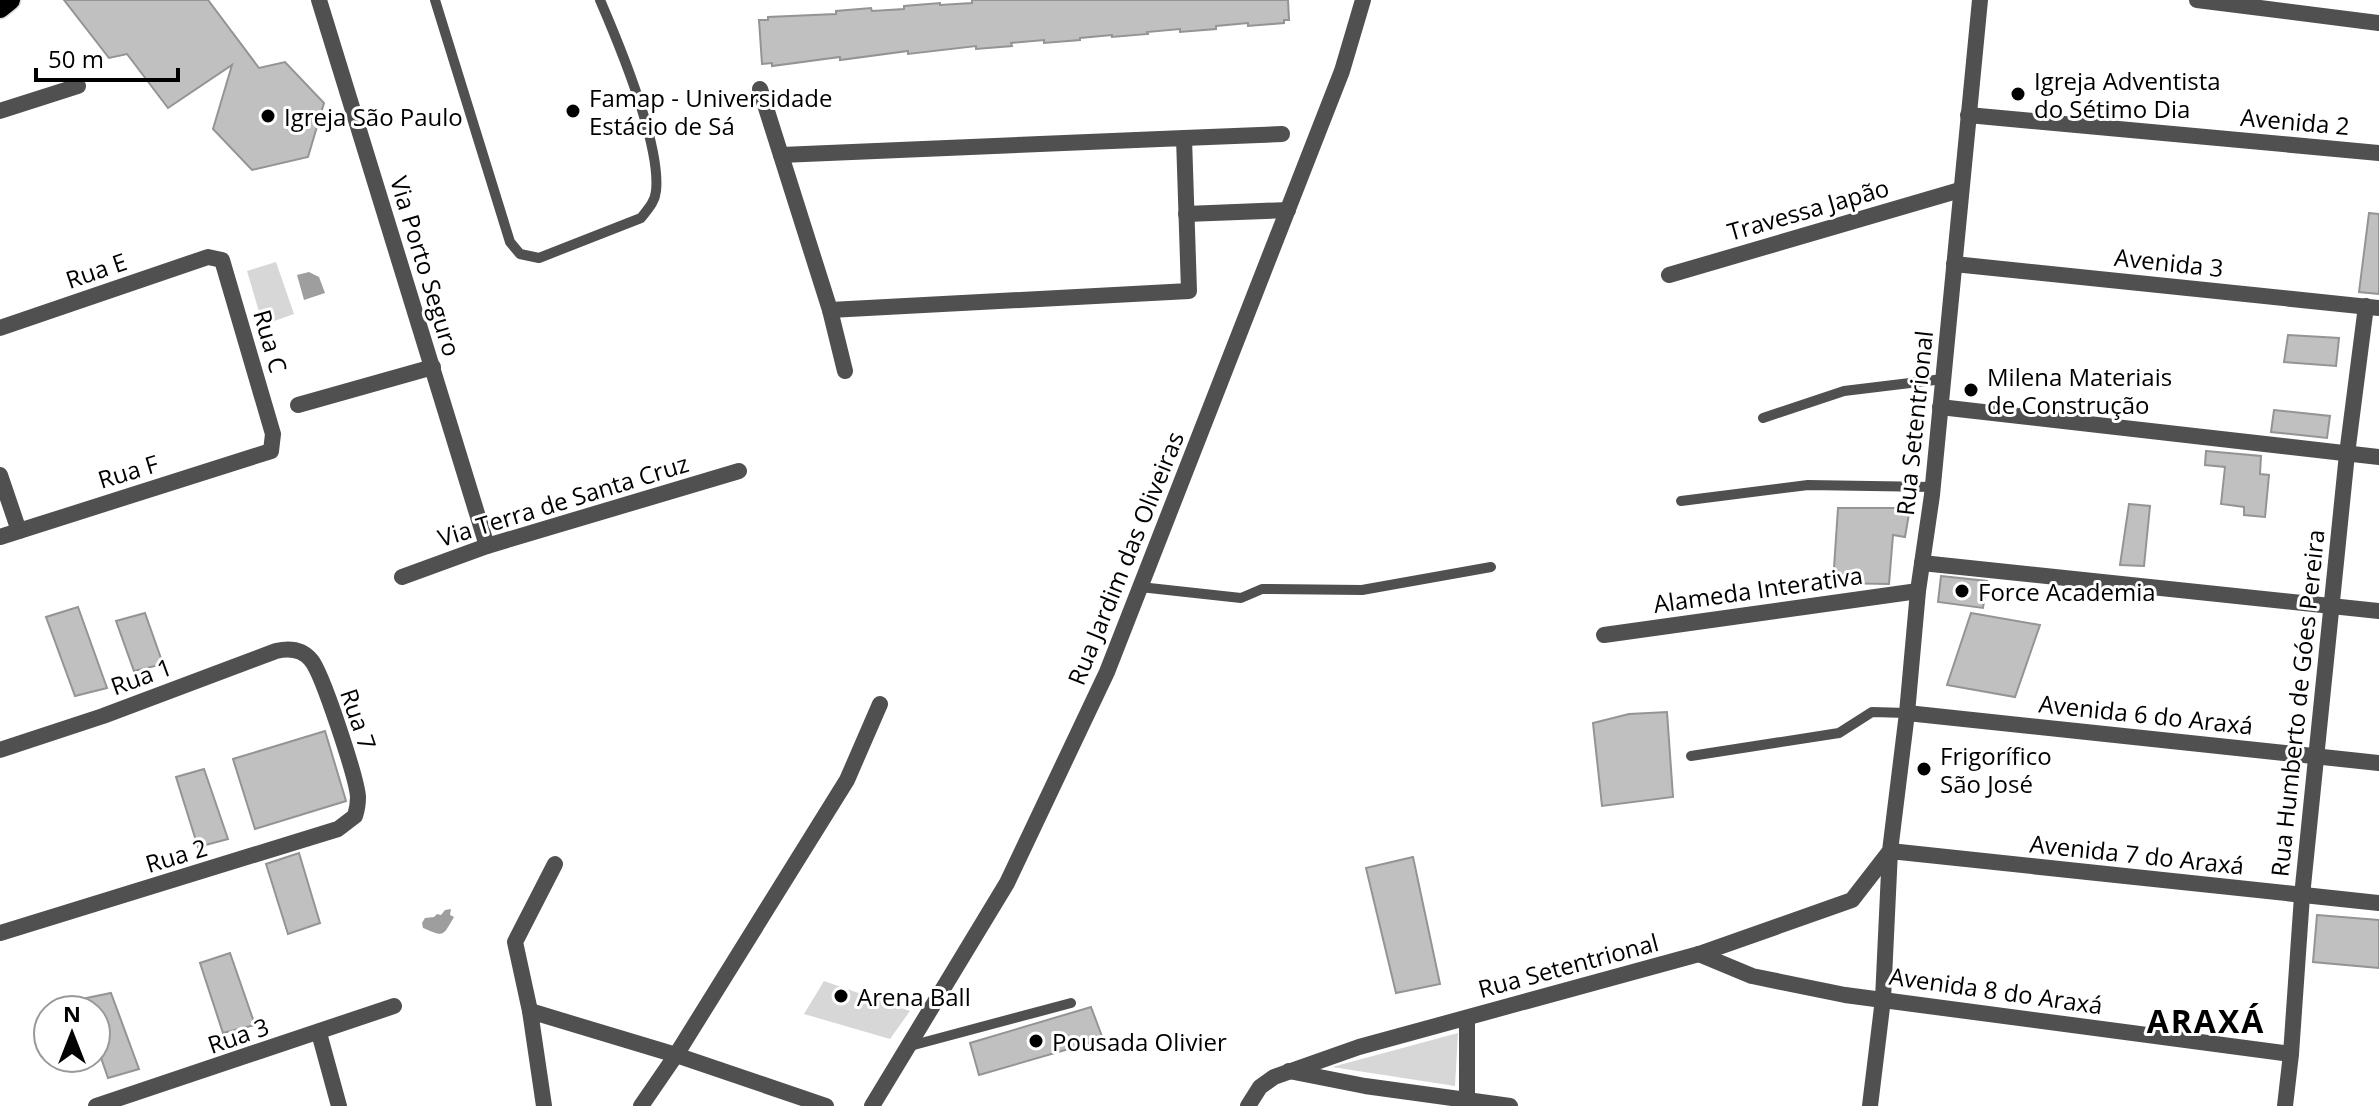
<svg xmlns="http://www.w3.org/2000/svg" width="2379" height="1106" font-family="'Open Sans',sans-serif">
  <rect width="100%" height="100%" fill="#fff"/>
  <g fill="#d7d7d7">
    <polygon points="276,262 294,314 263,325 247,271"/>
    <polygon points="824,981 910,1011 890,1039 804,1014"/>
    <polygon points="1458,1033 1455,1086 1332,1067"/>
  </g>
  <g fill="#9e9e9e">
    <polygon points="309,272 319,277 325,293 304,300 297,275"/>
    <path d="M451,909L450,915L454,917C442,937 445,937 423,928L422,923L425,918L434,917L437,914L441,915L445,910Z"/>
  </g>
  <g fill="#c0c0c0" stroke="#949494" stroke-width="2">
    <polygon points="64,0 208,0 259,68 285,62 324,103 308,157 252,170 213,129 232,65 168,108 127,54 109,58"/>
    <polygon points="972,0 1288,0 1289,20 1284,20 1284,23 1248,26 1248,23 1216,26 1216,29 1180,32 1180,29 1147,32 1148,34 1112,37 1112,35 1080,38 1080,40 1044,43 1044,40 1011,43 1012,46 976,49 976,46 908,54 908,51 840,60 840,57 772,66 772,63 762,64 759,20 768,20 768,17 836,14 836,11 871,8 872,11 904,9 904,6 940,3 940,5 972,3"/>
    <polygon points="2369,213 2379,214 2379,294 2359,292"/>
    <polygon points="2288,335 2339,338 2336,366 2284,362"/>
    <polygon points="2274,410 2330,416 2327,438 2271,432"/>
    <polygon points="2206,451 2261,456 2260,474 2269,475 2265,517 2244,515 2244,507 2221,504 2225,467 2205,465"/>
    <polygon points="2129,504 2150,506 2144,566 2120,565"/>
    <polygon points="1838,508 1910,508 1905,537 1893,535 1889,584 1833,583"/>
    <polygon points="1941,576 1987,581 1983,608 1938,602"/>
    <polygon points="78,607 107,688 75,696 46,617"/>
    <polygon points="145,613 163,664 134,671 116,621"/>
    <polygon points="1971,613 2040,625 2015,697 1947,685"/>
    <polygon points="1667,712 1673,797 1602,806 1593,723 1629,714"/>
    <polygon points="325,731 346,801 255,829 233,759"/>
    <polygon points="204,769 228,839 198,847 176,777"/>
    <polygon points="299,853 320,923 288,934 266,864"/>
    <polygon points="1413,857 1440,984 1396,993 1366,868"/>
    <polygon points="2317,915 2379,920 2379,968 2313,962"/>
    <polygon points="230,953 255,1025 223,1033 200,963"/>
    <polygon points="111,993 139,1069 108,1078 96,1043 96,1010 63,1010 62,1003"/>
    <polygon points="1091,1007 1103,1039 979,1075 970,1043"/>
  </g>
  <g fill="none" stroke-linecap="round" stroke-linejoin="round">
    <g stroke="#dbdbdb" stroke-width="23">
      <polyline id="primary" points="0,8 10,0"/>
    </g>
    <g stroke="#505050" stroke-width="10">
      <path d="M435,0L510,242L520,254L539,258L641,218C648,209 655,202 656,191C661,145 619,44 600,0"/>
      <polyline points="1763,418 1844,391 1943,379"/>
      <polyline points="1681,501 1808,485 1933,487"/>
      <polyline points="1140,587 1241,598 1262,589 1362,590 1491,567"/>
      <polyline points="1691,756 1839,733 1872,712 1907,713"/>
      <polyline points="910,1046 1071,1003"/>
    </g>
    <g stroke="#505050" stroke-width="16">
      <polyline points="319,0 487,546"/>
      <polyline points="2197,0 2379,23"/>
      <polyline points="760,89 830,310 845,371"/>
      <polyline points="0,111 78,86"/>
      <polyline points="1968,115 2379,153"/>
      <polyline points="1184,138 1282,134"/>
      <polyline points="781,155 1184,138 1189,291 830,310"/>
      <polyline points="1186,214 1288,210"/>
      <polyline points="1954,264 2379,308"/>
      <polyline points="1669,275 1960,190"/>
      <polyline points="0,328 208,257 222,260 273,434 271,451 0,537"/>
      <polyline points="298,405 433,367"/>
      <polyline points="1940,407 2379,457"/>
      <polyline points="0,475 19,531"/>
      <polyline points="1922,563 2379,611"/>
      <polyline points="402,577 487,546 739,471"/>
      <polyline points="1604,635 1918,591"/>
      <polyline points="1907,713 2379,763"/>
      <path d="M0,750L103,716L276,651C289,648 302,649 311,660C322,672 357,779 358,797C358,804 357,810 355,816L338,829L0,933"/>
      <polyline points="1699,954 1752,976 1845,995 2291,1054"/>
      <polyline points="530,1011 515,942 555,864"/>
      <polyline points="319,1033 339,1106"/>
      <polyline points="1289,1071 1365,1086 1510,1106"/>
      <polyline points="96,1106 394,1006"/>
      <polyline points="544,1106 530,1011 676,1055 826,1106"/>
      <polyline points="641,1106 676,1055 847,780 880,704"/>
      <polyline points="872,1106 1007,883 1107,672 1342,71 1363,0"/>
      <polyline points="1467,1106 1467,1018"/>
      <polyline points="1870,1106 1883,999 1890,851 2379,903"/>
      <polyline points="2285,1106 2291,1054 2302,896 2347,454 2366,306"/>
    </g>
    <polyline stroke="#505050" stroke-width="16" points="1248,1106 1260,1087 1274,1077 1359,1047 1699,954 1852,900 1890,851 1907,713 1918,591 1932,495 1980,0"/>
    <use href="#primary" stroke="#000" stroke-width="20"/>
  </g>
  <g fill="#000" stroke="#fff" stroke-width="3">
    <circle cx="2018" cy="94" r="8"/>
    <circle cx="573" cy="111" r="8"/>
    <circle cx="268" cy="116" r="8"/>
    <circle cx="1971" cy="390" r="8"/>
    <circle cx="1962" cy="591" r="8"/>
    <circle cx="1924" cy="769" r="8"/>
    <circle cx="841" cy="996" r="8"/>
    <circle cx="1036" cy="1041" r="8"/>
  </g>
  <g text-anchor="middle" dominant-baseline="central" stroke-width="6" stroke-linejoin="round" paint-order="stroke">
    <g font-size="24" fill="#000" stroke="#fff" text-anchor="start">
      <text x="2034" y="80">Igreja Adventista<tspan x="2034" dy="28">do Sétimo Dia</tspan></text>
      <text x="589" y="97">Famap - Universidade<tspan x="589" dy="28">Estácio de Sá</tspan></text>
      <text x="284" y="116">Igreja São Paulo</text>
      <text x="1987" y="376">Milena Materiais<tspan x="1987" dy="28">de Construção</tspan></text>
      <text x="1978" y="591">Force Academia</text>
      <text x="1940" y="755">Frigorífico<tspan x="1940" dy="28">São José</tspan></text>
      <text x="857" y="996">Arena Ball</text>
      <text x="1052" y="1041">Pousada Olivier</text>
    </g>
    <g font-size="24" fill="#000" stroke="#fff">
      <text transform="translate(2295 121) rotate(5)">Avenida 2</text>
      <text transform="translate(1808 209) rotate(-16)">Travessa Japão</text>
      <text transform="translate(2169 262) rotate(6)">Avenida 3</text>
      <text transform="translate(426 266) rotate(73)">Via Porto Seguro</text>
      <text transform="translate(96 270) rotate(-19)">Rua E</text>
      <text transform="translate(271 341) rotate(74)">Rua C</text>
      <text transform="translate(1914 423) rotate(-84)">Rua Setentrional</text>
      <text transform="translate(128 471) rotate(-17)">Rua F</text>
      <text transform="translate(563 500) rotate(-17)">Via Terra de Santa Cruz</text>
      <text transform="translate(1125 558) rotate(-68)">Rua Jardim das Oliveiras</text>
      <text transform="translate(1758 589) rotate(-8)">Alameda Interativa</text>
      <text transform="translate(141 676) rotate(-20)">Rua 1</text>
      <text transform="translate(2297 703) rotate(-84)">Rua Humberto de Góes Pereira</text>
      <text transform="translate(2146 714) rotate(6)">Avenida 6 do Araxá</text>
      <text transform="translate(359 719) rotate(71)">Rua 7</text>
      <text transform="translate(2137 854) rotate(6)">Avenida 7 do Araxá</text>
      <text transform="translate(176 855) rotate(-17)">Rua 2</text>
      <text transform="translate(1568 965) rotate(-15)">Rua Setentrional</text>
      <text transform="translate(1996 990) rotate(8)">Avenida 8 do Araxá</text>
      <text transform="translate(238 1035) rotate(-19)">Rua 3</text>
    </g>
    <g font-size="32" font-weight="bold" letter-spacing="2" fill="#000" stroke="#fff">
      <text x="2206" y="1020">ARAXÁ</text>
    </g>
  </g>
  <g transform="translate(72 1034)"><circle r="38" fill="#ffffff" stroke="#999999" stroke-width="2"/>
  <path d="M0-6L14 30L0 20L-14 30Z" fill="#000000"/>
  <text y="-12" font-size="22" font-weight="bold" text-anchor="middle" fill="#000000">N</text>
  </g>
  <path d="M36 68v12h142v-12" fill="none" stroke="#000000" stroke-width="4"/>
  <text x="48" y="68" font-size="24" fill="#000000" stroke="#ffffff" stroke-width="6" paint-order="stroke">50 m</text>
</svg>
